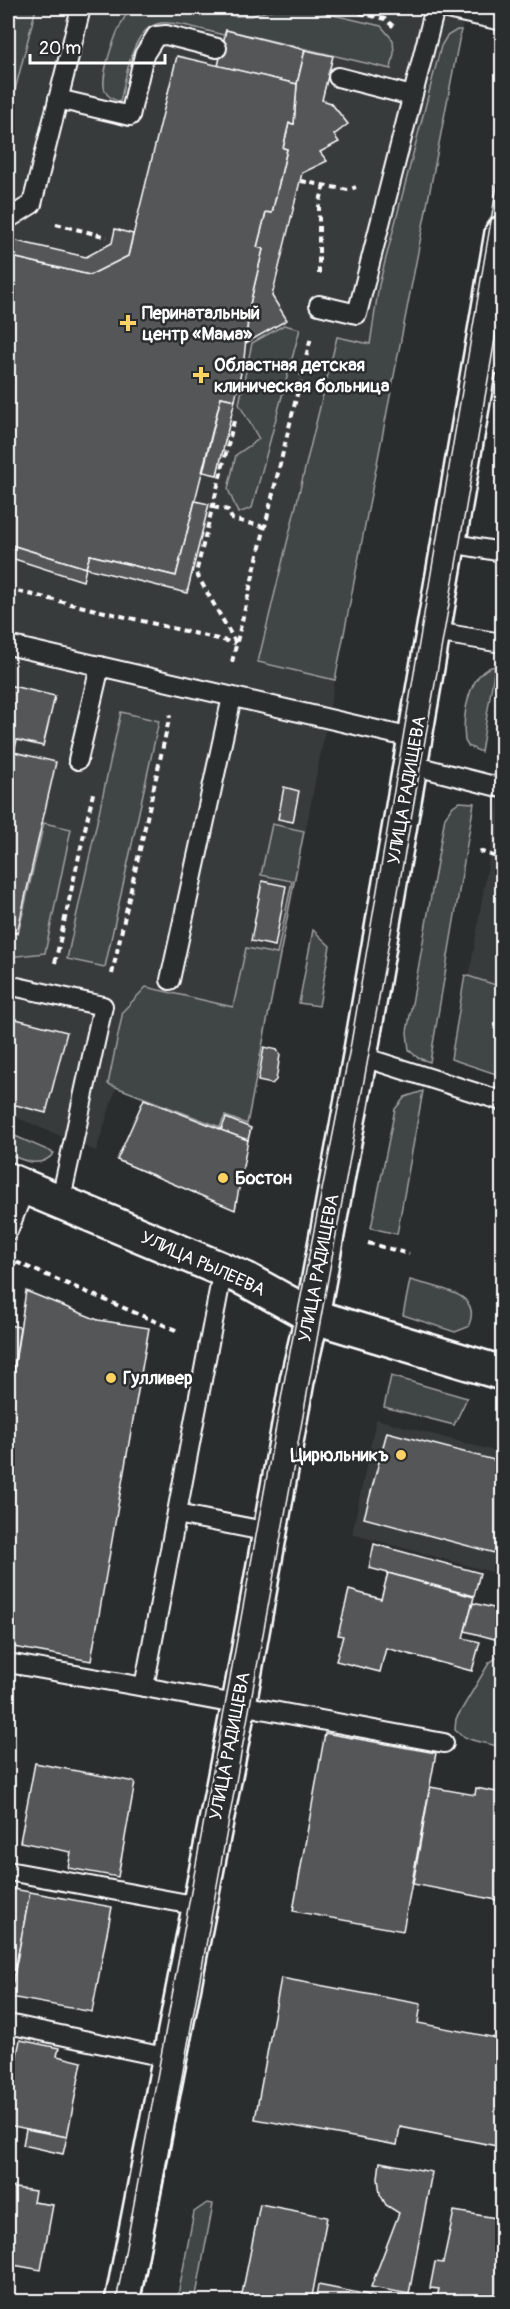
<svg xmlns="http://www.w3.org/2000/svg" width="510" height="2309" font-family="Pangolin,sans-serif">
  <rect width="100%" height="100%" fill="#2a2d2e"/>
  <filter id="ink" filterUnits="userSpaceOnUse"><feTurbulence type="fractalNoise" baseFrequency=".0167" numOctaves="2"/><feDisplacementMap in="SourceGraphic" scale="12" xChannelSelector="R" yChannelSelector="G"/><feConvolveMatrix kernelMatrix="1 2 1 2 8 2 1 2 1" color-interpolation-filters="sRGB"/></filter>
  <g filter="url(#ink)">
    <g fill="#373a3b">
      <polygon points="8,8 466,8 248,1126 226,1117 221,1129 116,1088 96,1151 8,1114"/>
      <polygon points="502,780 502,1058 458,1043"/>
      <polygon points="376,1419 502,1453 502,1575 352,1534"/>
    </g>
    <g fill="#414445" stroke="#a0a2a2" stroke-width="1.5">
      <polygon points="8,8 36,8 12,102 8,100"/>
      <path d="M132,8H200L234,16H251L278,8H303L381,26L393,40L394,53L391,69L226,30L224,35C206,31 187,24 169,23C131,19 127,76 120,102C114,100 108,97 105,91C99,76 119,18 132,8Z"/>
      <polygon points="457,30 461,30 335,680 258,662 337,337 370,344 379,285 441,46 447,36"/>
      <polygon points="284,325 300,329 252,508 238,513 228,489 236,455 259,439 239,404 252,343"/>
      <path d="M495,666L481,752L468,746L465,741C462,718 468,671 495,666Z"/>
      <polygon points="121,712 159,721 105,967 67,959"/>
      <polygon points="459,802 474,803 430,1062 418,1058 409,1050 407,1032 445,817 453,806"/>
      <polygon points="44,823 71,829 45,953 8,957 8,932 18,934"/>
      <polygon points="272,824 304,831 247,1124 225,1116 220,1127 108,1084 123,1011 146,987 233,1007 246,948 277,954 292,881 261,875"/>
      <polygon points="313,930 330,946 319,1006 299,1003"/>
      <polygon points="465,975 502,987 502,1076 451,1059"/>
      <polygon points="423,1091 397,1234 371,1228 395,1109 405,1097"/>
      <path d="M8,1133L54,1153C41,1169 24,1161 8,1154Z"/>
      <path d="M410,1280C434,1288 485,1291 468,1327L455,1332L403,1315Z"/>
      <polygon points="391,1376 467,1398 454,1425 384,1407"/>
      <path d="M502,1654V1747C486,1743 467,1742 455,1730L456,1719L489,1663Z"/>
      <polygon points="207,2203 213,2204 195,2301 177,2301 194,2212"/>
    </g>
    <g fill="#555758" stroke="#fff" stroke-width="1.5">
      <polygon points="226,30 305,50 297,84 218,66"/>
      <polygon points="305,50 333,56 322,100 331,103 348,124 334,135 339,142 320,152 327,161 302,173 272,296 287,320 246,343 249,308 263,249 257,247 266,212 272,213 287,149 283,148 289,123 294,124 297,84"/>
      <polygon points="177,56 297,84 294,124 289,123 283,148 287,149 272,213 266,212 257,247 263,249 249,308 244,359 235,400 221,397 176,576 90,555 86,568 8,544 8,256 90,275 128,256"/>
      <polygon points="115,229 133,234 128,256 90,275 8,256 8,260 8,239 86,257 112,243"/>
      <polygon points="221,397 235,400 217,475 203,472"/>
      <polygon points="195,501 209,504 187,593 86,568 90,555 176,576"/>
      <polygon points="8,544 86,568 83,581 8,557"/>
      <polygon points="8,685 55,696 43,746 17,740 14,752 56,762 17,933 8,931"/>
      <polygon points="284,787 299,791 293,822 278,819"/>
      <polygon points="262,881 286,886 275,946 251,941"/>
      <polygon points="8,1017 67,1032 46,1113 8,1103"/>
      <polygon points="264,1047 277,1050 280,1055 276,1080 272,1084 258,1081"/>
      <polygon points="144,1099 248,1140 235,1210 117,1160"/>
      <polygon points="226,1118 251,1128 248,1140 221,1130"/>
      <polygon points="26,1291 98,1320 149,1328 91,1661 8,1646 8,1409"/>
      <polygon points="8,1325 20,1327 8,1409"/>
      <polygon points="387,1432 502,1462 502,1555 364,1518"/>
      <polygon points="374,1544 480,1573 474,1596 369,1568"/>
      <polygon points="388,1573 474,1597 463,1638 480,1642 472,1671 386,1648 380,1672 336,1661 343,1636 338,1635 349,1590 381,1599"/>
      <polygon points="473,1603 502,1610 502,1641 465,1631"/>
      <polygon points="325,1733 436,1753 403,1931 293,1911"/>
      <polygon points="35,1763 135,1782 118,1877 68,1868 71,1852 20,1842"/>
      <polygon points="430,1787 475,1795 476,1788 502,1793 502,1901 413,1884"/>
      <polygon points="8,1888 30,1892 12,1987 8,1986"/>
      <polygon points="30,1892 112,1907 92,2012 10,1997"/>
      <polygon points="281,1978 421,2004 418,2023 502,2039 502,2147 400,2127 397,2145 255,2119"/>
      <polygon points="20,2040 59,2048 57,2056 82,2062 67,2137 8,2125 8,2058 16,2060"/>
      <polygon points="26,2129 67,2137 63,2154 23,2145"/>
      <polygon points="380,2162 432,2172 409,2294 371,2287 399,2213 386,2205 380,2194 378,2178"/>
      <polygon points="8,2187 35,2191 33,2202 53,2205 41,2270 8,2264"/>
      <polygon points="260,2204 327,2217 311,2302 255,2302 241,2299"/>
      <polygon points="454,2211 502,2219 502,2302 436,2302 439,2289 430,2288 435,2262 443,2263"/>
      <polygon points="318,2285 374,2296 373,2302 315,2302"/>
    </g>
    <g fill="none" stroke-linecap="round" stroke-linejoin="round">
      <g stroke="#fff" stroke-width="22">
        <g id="lane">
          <polyline points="442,8 502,21"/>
          <polyline points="338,77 412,96"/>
          <polyline points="58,99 130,116 144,55 156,36 166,35 217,48"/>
          <polyline points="8,219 32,204 81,8"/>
          <polyline points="319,305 357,314 435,8"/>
          <polyline points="481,361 502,365"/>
          <polyline points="450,543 502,552"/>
          <polyline points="435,632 502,643"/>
          <polyline points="8,645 416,739"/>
          <polyline points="78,760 100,666"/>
          <polyline points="412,765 502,788"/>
          <polyline points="170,980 232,697"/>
          <polyline points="8,985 103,1006 60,1203"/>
          <polyline points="360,1056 502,1101"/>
          <polyline points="8,1231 25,1188"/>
          <polyline points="223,1269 144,1687 444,1743"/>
          <polyline points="177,1514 269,1532"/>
          <polyline points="8,1663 144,1687"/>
          <polyline points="8,1871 199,1906"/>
          <polyline points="8,2024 169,2058"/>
        </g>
      </g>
      <g stroke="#fff" stroke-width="38">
        <polyline id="street" points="8,1180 245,1279 312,1316 502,1373"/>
      </g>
      <g stroke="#fff" stroke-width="38">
        <polyline id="secondary" points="122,2302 239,1704 297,1381 312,1316 360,1056 502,233"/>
      </g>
      <g stroke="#fff" stroke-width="4" stroke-dasharray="6 4.5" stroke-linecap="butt">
        <polyline points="339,8 385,19 395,28"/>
        <polyline points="301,181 348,190 356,187"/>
        <polyline points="56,224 107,237"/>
        <polyline points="319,274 319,206 324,185"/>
        <polyline points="234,421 196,573 236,643"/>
        <polyline points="213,507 228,510 232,519 265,527"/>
        <polyline points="8,589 235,643"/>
        <polyline points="232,662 311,337"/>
        <polyline points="479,851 502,859"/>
        <polyline points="55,963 94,789"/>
        <polyline points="112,974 170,715"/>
        <polyline points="368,1243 409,1254"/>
        <polyline points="16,1262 178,1331"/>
      </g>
      <use href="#lane" stroke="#2a2d2e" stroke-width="18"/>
      <use href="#street" stroke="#2a2d2e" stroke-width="33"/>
      <use href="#secondary" stroke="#2a2d2e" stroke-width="33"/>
      <g stroke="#fff" stroke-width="1.5">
        <polyline points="116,2302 285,1377 351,1043 502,156"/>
        <path d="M141,2302C262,1634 388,967 502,298"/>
      </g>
    </g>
  </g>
  <g fill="#ffd166" stroke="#2a2d2e" stroke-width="2">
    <path d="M125 314h6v6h6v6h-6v6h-6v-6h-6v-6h6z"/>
    <path d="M198 366h6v6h6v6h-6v6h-6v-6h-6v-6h6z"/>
    <circle cx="223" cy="1178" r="6"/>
    <circle cx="111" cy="1378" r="6"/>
    <circle cx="401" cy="1455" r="6"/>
  </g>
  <g text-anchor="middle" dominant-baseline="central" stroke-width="5" stroke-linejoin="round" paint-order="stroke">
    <g font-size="18" font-weight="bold" fill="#fff" stroke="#2a2d2e" text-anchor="start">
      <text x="142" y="313">Перинатальный<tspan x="142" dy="21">центр «Мама»</tspan></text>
      <text x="214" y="365">Областная детская<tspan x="214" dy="21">клиническая больница</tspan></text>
      <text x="235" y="1178">Бостон</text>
      <text x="123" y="1378">Гулливер</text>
      <text x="389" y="1455" text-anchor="end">Цирюльникъ</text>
    </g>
    <g font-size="18" fill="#fff" stroke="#2a2d2e">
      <text transform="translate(407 790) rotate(-80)">УЛИЦА РАДИЩЕВА</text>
      <text transform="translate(203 1264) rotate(24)">УЛИЦА РЫЛЕЕВА</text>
      <text transform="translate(319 1268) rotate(-79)">УЛИЦА РАДИЩЕВА</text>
      <text transform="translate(230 1746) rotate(-79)">УЛИЦА РАДИЩЕВА</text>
    </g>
  </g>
  <rect width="510" height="2309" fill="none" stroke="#2a2d2e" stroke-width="30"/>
  <rect x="15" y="15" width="480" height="2279" fill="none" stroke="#fff" stroke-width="2" filter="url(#ink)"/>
  <path d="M30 54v9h135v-9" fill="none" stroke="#ffffff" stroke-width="3"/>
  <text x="39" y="54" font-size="18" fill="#ffffff" stroke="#2a2d2e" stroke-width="4.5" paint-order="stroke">20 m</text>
</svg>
